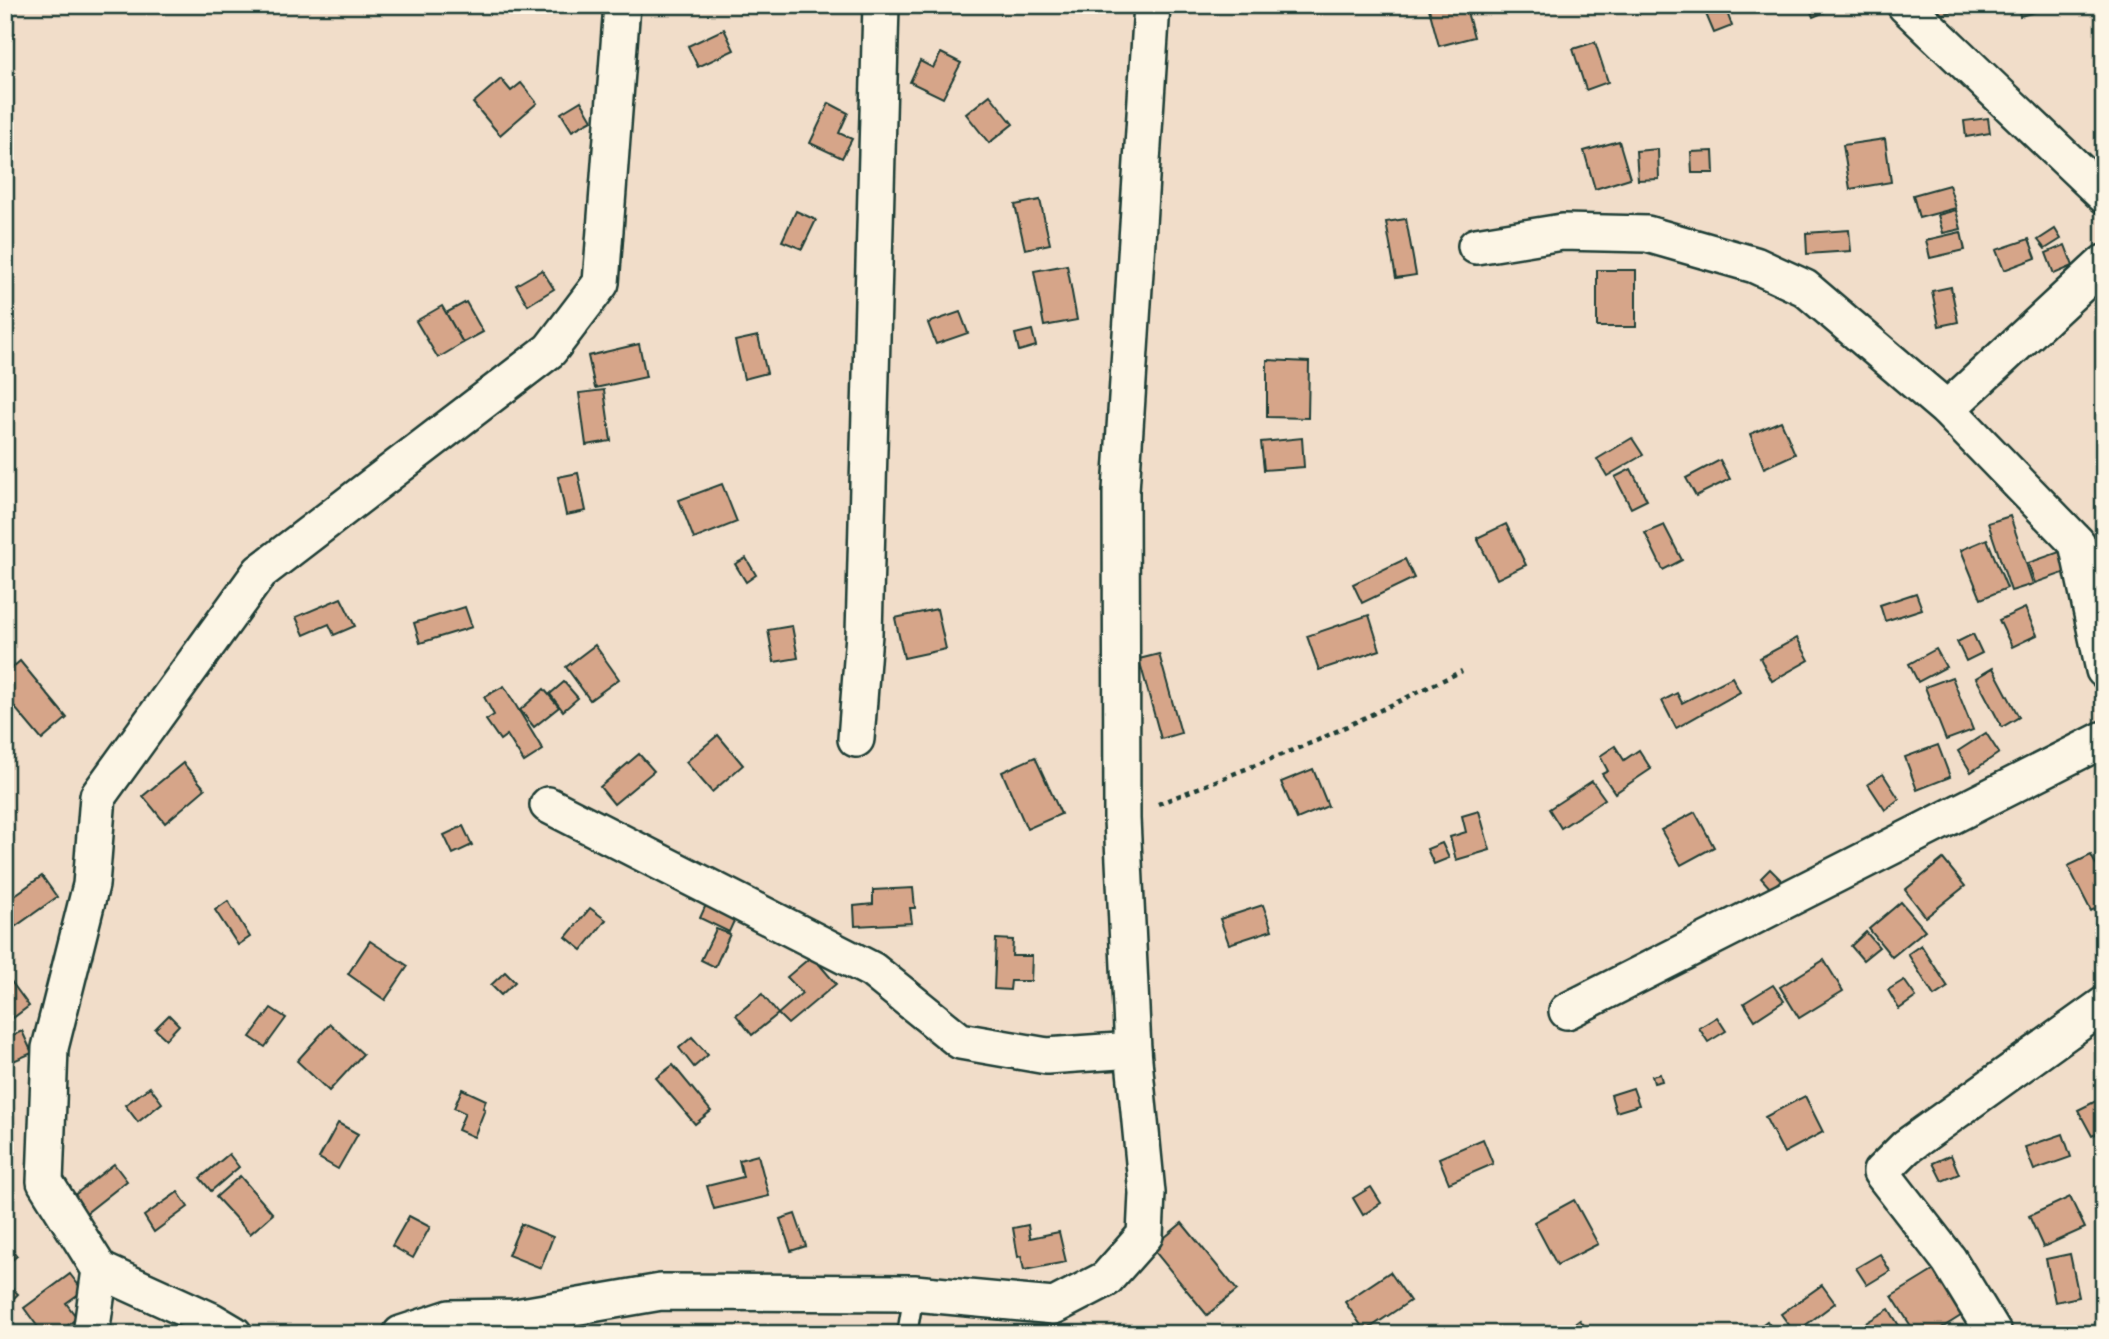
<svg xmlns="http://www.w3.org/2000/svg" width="2109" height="1339" font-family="'Balsamiq Sans',sans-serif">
  <rect width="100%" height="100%" fill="#f1ddc9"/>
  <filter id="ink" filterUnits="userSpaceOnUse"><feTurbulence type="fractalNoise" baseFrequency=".0143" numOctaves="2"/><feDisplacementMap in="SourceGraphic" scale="14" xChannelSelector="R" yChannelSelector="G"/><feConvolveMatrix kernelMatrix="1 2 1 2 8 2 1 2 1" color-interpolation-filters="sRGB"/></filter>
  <g filter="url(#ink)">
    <g fill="#d6a589" stroke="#1f3d34" stroke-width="2">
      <polygon points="557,5 593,5 594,8 558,13"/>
      <polygon points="1428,5 1465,5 1474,37 1439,46"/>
      <polygon points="1808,5 1842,5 1813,17"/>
      <polygon points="1933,5 1953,5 1955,11 1936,16"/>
      <polygon points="2017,5 2038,5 2039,11 2020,16"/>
      <polygon points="1725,7 1732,26 1714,33 1706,14"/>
      <polygon points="724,29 734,50 698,67 688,46"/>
      <polygon points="1595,42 1608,82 1586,90 1573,49"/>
      <polygon points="941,53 961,63 943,98 910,82 920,61 933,68"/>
      <polygon points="501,79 511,91 521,83 537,103 500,135 473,103"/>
      <polygon points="990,95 1013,124 989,143 966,114"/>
      <polygon points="581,101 592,120 572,131 561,113"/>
      <polygon points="829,103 848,113 839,133 852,139 842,158 810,143"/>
      <polygon points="1988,118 1990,133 1966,137 1964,121"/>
      <polygon points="1885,139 1891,182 1850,189 1843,145"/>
      <polygon points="1619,141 1630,178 1595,189 1584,151"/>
      <polygon points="1658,149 1659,179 1638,180 1636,151"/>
      <polygon points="1713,151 1714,173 1692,173 1691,152"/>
      <polygon points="1949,185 1956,208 1919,218 1913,195"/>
      <polygon points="1040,200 1050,244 1025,249 1015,205"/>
      <polygon points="1956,210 1961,229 1943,233 1938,215"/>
      <polygon points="796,211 816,220 802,249 782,241"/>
      <polygon points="1406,219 1416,275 1396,278 1386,222"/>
      <polygon points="2055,229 2061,239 2045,249 2038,240"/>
      <polygon points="1849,230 1851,251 1807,254 1806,233"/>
      <polygon points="1961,232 1965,250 1930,258 1926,240"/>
      <polygon points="2029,239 2036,258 2004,270 1996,250"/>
      <polygon points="2065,245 2073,266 2054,274 2046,253"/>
      <polygon points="1067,265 1077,320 1044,326 1034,271"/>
      <polygon points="542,270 554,289 528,305 516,285"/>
      <rect x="1597" y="270" width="39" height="57"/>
      <polygon points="1951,287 1958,322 1939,326 1932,291"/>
      <polygon points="466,302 483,332 463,343 446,313"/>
      <polygon points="442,306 463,343 438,358 416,321"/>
      <polygon points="960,312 968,333 936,344 928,323"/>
      <polygon points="1032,330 1036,346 1019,351 1015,334"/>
      <polygon points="758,336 767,373 744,379 735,341"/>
      <polygon points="639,344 646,377 595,388 588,356"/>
      <polygon points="1267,360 1309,362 1308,418 1267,417"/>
      <polygon points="604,390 611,441 586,445 579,393"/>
      <polygon points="1781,421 1795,454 1764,468 1750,434"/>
      <polygon points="1302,438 1304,467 1264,470 1261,442"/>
      <polygon points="1632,438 1643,455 1607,476 1597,459"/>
      <polygon points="1720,460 1730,479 1696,496 1686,478"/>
      <polygon points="1631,469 1647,500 1631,508 1615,477"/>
      <polygon points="578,473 586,511 566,515 558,477"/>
      <polygon points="722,484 737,522 694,539 679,500"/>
      <polygon points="2010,516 2033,584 2011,591 1988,523"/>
      <polygon points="1506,524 1526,565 1497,579 1477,538"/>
      <polygon points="1664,525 1682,560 1663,570 1645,533"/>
      <polygon points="1987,539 2007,588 1981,599 1961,550"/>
      <polygon points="2068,549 2075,569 2035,583 2028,563"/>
      <polygon points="746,558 756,575 746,582 735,564"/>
      <polygon points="1405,559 1414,578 1362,603 1353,584"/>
      <polygon points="1916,593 1922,609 1885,621 1880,605"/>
      <polygon points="341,598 355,626 334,635 329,624 304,635 296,617"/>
      <polygon points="465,607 472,627 420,643 414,623"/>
      <polygon points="2025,608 2037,635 2012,647 1999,620"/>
      <polygon points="937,609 946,649 904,658 895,618"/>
      <polygon points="1369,615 1380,650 1319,670 1307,636"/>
      <polygon points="792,626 798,658 774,662 768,630"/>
      <polygon points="1973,634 1982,653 1966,661 1957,642"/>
      <polygon points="1797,638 1809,660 1772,681 1760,658"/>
      <polygon points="595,645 619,679 590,700 566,667"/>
      <polygon points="1936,649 1946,667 1918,682 1909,664"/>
      <polygon points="1159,654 1181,733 1161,739 1139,659"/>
      <polygon points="20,661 67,718 42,740 5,696 5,674"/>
      <polygon points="1993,668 2019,717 2002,727 1976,678"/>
      <polygon points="1732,677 1740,692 1676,728 1662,701 1677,693 1682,703"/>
      <polygon points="1952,677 1973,730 1946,740 1925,687"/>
      <polygon points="564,682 578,698 563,711 550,694"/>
      <polygon points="504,686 543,750 524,762 507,735 500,740 486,720 494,715 484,697"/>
      <polygon points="544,689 559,707 534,727 520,710"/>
      <polygon points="1986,733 1999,753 1971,772 1958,751"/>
      <polygon points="718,735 743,765 712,792 686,762"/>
      <polygon points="1938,745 1950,777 1917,790 1905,757"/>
      <polygon points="1615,746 1624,760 1639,750 1651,769 1615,793 1602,774 1608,771 1600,756"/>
      <polygon points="639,754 654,771 614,804 600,787"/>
      <polygon points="1035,757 1061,814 1027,829 1002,772"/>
      <polygon points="183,763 205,789 165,823 143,796"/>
      <polygon points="1313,769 1328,806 1297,819 1281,782"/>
      <polygon points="1883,774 1899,799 1885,810 1868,784"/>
      <polygon points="1592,781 1605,799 1561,828 1549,809"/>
      <polygon points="1479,811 1490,850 1456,860 1450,837 1466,832 1462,816"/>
      <polygon points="1695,812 1714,847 1681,865 1661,830"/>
      <polygon points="463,826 472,845 453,854 444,835"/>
      <polygon points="1442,843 1449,858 1434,864 1427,849"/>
      <polygon points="2091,855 2104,880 2104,904 2091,911 2068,866"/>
      <polygon points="1943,859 1965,886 1926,917 1905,890"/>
      <polygon points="1770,869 1781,880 1771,889 1761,878"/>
      <polygon points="42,876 57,897 16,926 5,911 5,902"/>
      <polygon points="913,888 915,908 910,908 912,923 855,926 854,906 873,904 873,890"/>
      <polygon points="709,898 738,912 729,932 700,918"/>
      <polygon points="228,901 250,937 238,945 215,910"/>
      <polygon points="1901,902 1925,930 1892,957 1869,929"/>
      <polygon points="1263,905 1272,930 1229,944 1220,919"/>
      <polygon points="590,908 606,920 582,950 566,937"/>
      <polygon points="716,929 730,934 715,967 701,960"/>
      <polygon points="1866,932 1879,947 1863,960 1851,946"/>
      <polygon points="996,939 1013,940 1012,956 1032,956 1031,981 1011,981 1010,990 994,989"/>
      <polygon points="370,941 408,966 385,1000 348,974"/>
      <polygon points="1921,945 1948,987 1934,996 1908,954"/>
      <polygon points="812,956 836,984 788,1024 778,1014 802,993 787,977"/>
      <polygon points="1824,960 1843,991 1799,1018 1780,987"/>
      <polygon points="505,972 515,982 501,995 491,985"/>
      <polygon points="5,973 29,1006 13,1018 5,1007"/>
      <polygon points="1904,980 1916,997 1899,1009 1888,990"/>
      <polygon points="1773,985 1784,1001 1755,1020 1744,1003"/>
      <polygon points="762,994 778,1014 752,1035 736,1015"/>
      <polygon points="271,1008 286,1018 265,1047 250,1037"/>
      <polygon points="169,1015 179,1025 166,1039 155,1029"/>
      <polygon points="1717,1017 1726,1031 1708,1042 1699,1028"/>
      <polygon points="330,1024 363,1054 329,1091 297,1061"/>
      <polygon points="22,1031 32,1053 11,1062 5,1049 5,1039"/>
      <polygon points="692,1037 708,1055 694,1067 679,1048"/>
      <polygon points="673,1065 711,1111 695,1124 656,1078"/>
      <polygon points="1660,1074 1662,1081 1654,1083 1652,1076"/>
      <polygon points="150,1087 162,1103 138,1122 125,1105"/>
      <polygon points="1633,1088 1639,1105 1616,1112 1611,1095"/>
      <polygon points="462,1089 486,1100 483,1108 485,1109 474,1137 458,1130 465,1113 454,1108"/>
      <polygon points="1805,1096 1823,1132 1784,1153 1765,1117"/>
      <polygon points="2104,1097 2104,1130 2092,1136 2078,1110"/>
      <polygon points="338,1123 358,1134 338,1169 319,1158"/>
      <polygon points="2063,1134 2071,1157 2034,1170 2025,1147"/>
      <polygon points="1483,1139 1493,1164 1449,1183 1439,1158"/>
      <polygon points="229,1154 239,1167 211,1191 200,1178"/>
      <polygon points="758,1155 769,1196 714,1209 707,1186 743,1177 739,1160"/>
      <polygon points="1951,1155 1959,1174 1942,1181 1933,1163"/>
      <polygon points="114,1164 127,1181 85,1214 72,1197"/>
      <polygon points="240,1176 273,1214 250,1234 216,1197"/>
      <polygon points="1371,1187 1381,1203 1363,1215 1353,1198"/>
      <polygon points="178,1192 188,1207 154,1232 144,1216"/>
      <polygon points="2070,1197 2085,1228 2043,1247 2029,1216"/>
      <polygon points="1574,1200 1598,1244 1557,1265 1534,1222"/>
      <polygon points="795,1214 806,1246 791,1251 780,1219"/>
      <polygon points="409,1216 430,1227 413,1258 392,1246"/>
      <polygon points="1182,1223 1237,1290 1207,1315 1152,1248"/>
      <polygon points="521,1224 553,1237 541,1268 508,1255"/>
      <polygon points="1028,1225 1030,1238 1059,1232 1066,1262 1024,1270 1021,1256 1018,1257 1013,1228"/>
      <polygon points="5,1242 17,1256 5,1266"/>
      <polygon points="1880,1254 1890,1271 1867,1285 1856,1268"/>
      <polygon points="2070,1254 2079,1297 2055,1302 2046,1259"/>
      <polygon points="1936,1269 1964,1314 1932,1334 1916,1334 1892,1296"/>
      <polygon points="1390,1272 1410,1301 1365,1331 1345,1302"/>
      <polygon points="70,1274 83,1291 66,1303 77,1318 57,1334 43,1334 24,1308"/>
      <polygon points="5,1282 18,1294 5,1307"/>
      <polygon points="1822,1285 1835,1303 1795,1333 1781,1314"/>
      <polygon points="1889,1309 1904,1334 1847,1334"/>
      <polygon points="1580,1320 1591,1334 1564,1334 1563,1333"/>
      <polygon points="1767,1321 1776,1334 1750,1334"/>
    </g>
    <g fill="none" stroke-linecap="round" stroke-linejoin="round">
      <g stroke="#1f3d34" stroke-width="23">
        <polyline id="service" points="907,1334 914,1293"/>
      </g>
      <g stroke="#1f3d34" stroke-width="40">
        <g id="minor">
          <polyline points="1905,5 2104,195"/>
          <polyline points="1476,246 1562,232 1647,234 1755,265 1805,288 1947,409 2077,543 2104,670"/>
          <polyline points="1947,409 2104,263"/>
          <polyline points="856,739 864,634 881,5"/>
          <polyline points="548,805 872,970 960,1041 1047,1056 1133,1050"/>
          <polyline points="1567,1011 2104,739"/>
          <polyline points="100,1270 212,1321 234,1334"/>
          <polyline points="91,1334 100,1270 45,1182 50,1048 91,885 98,796 260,572 550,350 601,283 622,5"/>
          <polyline points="401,1334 450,1318 516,1317 661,1292 914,1293 1054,1306 1106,1279 1145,1235 1147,1193 1133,1050 1122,819 1121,491 1152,5"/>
          <polyline points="1994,1334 1949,1260 1881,1172 1906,1147 2104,1005"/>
        </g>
      </g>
      <polyline stroke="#1f3d34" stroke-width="4.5" stroke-dasharray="5 5" stroke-linecap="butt" points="1158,804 1316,741 1462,671"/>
      <use href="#service" stroke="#fcf5e5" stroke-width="18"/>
      <use href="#minor" stroke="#fcf5e5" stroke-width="35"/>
    </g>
  </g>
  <rect width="2109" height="1339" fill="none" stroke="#fcf5e5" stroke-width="28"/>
  <rect x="14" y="14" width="2081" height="1311" fill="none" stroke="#1f3d34" stroke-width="2.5" filter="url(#ink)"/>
</svg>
